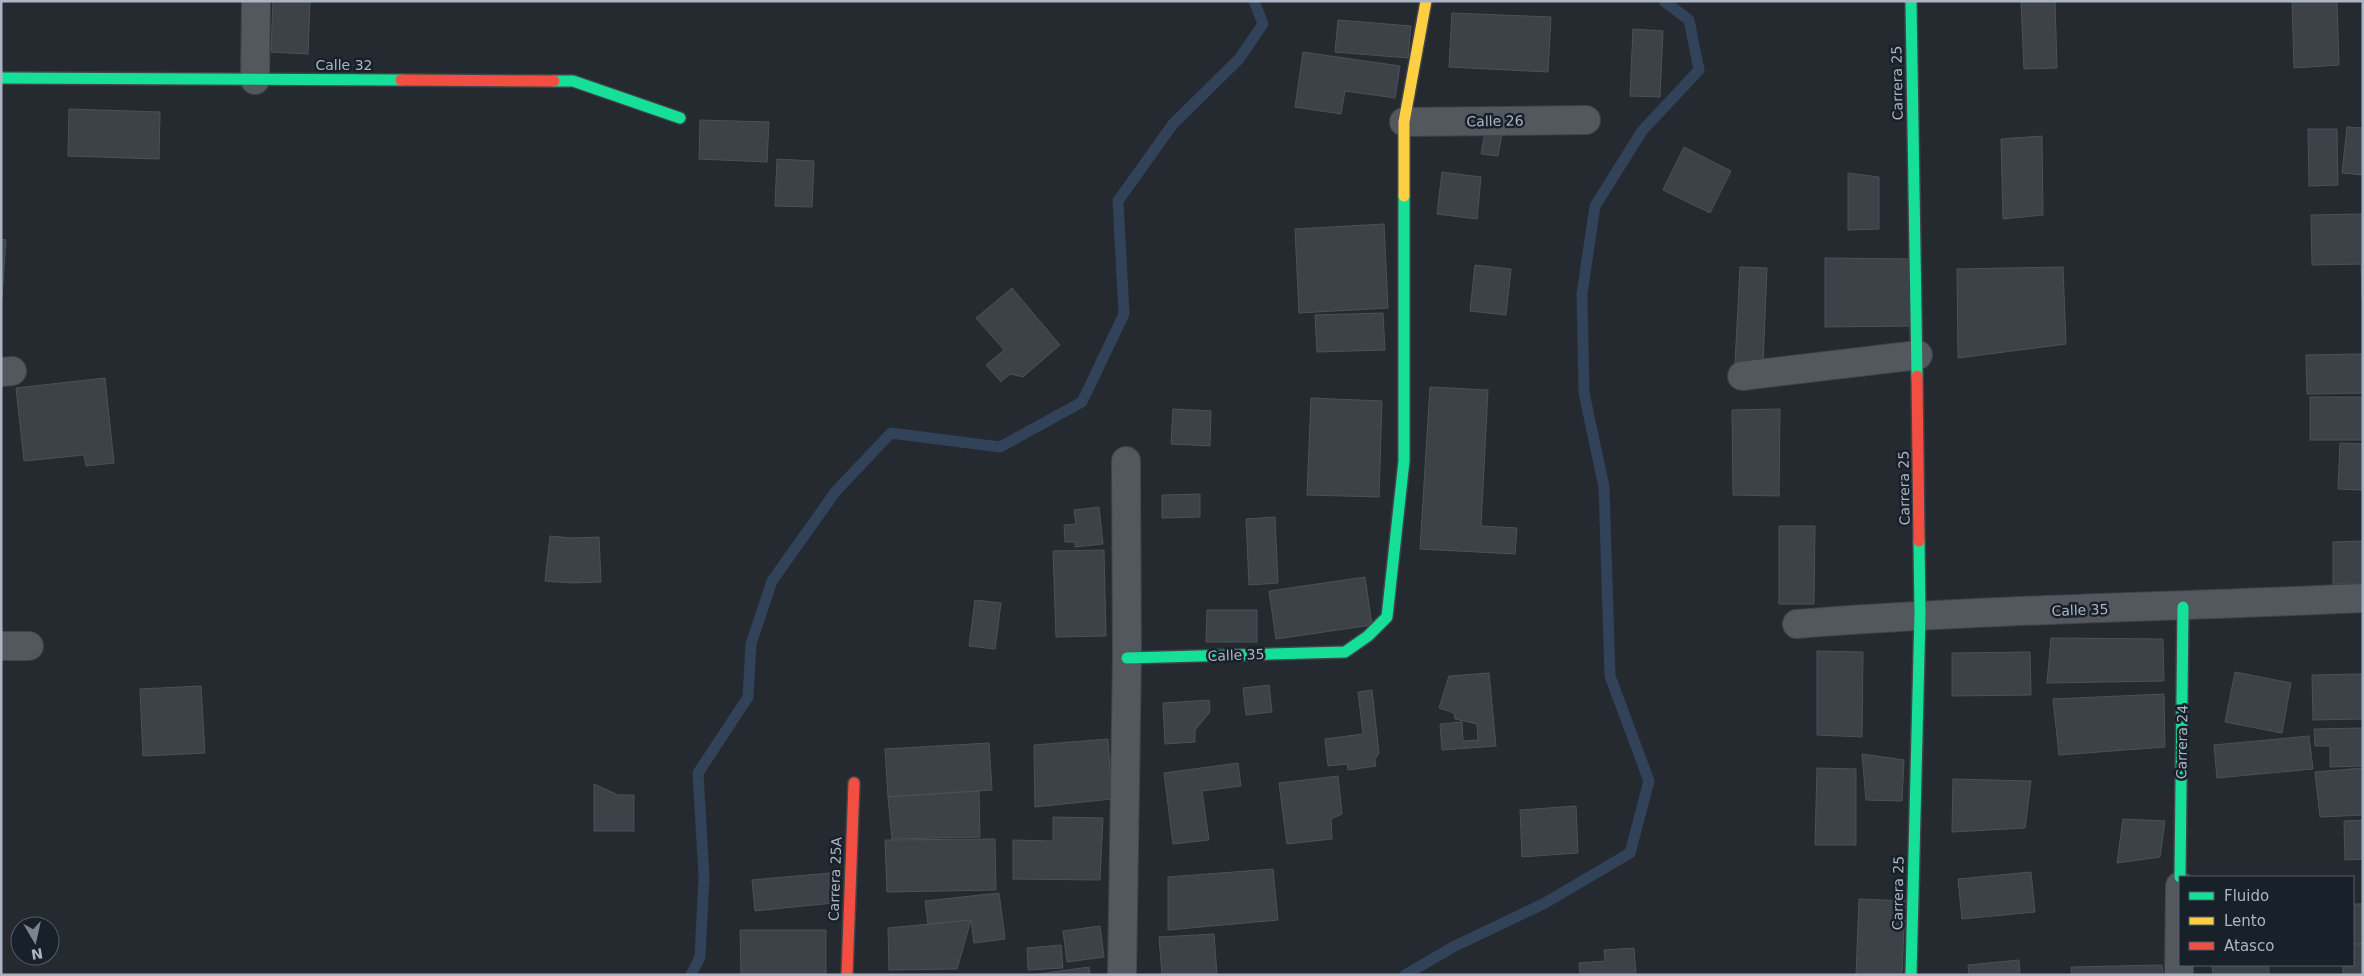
<svg xmlns="http://www.w3.org/2000/svg" width="2364" height="976" font-family="'DejaVu Sans',sans-serif">
  <rect width="100%" height="100%" fill="#242a30"/>
  <g fill="none" stroke-linecap="round" stroke-linejoin="round">
    <g stroke="#314259" stroke-width="11">
      <polyline points="691,975 700,957 704,877 698,773 748,697 751,644 772,581 836,491 891,433 1000,447 1082,402 1124,314 1118,201 1173,124 1239,59 1263,24 1254,1"/>
      <polyline points="1405,975 1453,947 1545,903 1630,853 1649,781 1610,676 1604,487 1584,393 1582,294 1595,206 1642,131 1699,70 1689,20 1664,1"/>
    </g>
  </g>
  <g fill="#3d4248" stroke="#4b5158">
    <polygon points="273,1 310,1 308,54 271,52"/>
    <polygon points="2021,1 2055,1 2057,68 2024,69"/>
    <polygon points="2292,1 2337,1 2339,65 2294,68"/>
    <polygon points="1452,13 1551,17 1548,72 1449,67"/>
    <polygon points="1338,20 1411,26 1408,58 1335,52"/>
    <polygon points="1633,29 1663,31 1660,97 1630,96"/>
    <polygon points="1303,52 1400,66 1395,98 1345,91 1341,114 1295,107"/>
    <polygon points="69,109 160,112 159,159 68,156"/>
    <polygon points="700,120 769,122 767,162 699,159"/>
    <polygon points="2347,127 2363,128 2363,175 2342,173"/>
    <polygon points="2308,129 2337,129 2338,185 2309,186"/>
    <polygon points="1485,131 1502,134 1498,156 1481,154"/>
    <polygon points="2042,136 2043,215 2003,219 2001,139"/>
    <polygon points="1684,147 1731,171 1710,213 1663,190"/>
    <polygon points="777,159 814,161 812,207 775,206"/>
    <polygon points="1442,172 1481,177 1477,219 1437,214"/>
    <polygon points="1848,173 1879,177 1879,229 1848,230"/>
    <polygon points="2363,214 2363,264 2312,265 2311,215"/>
    <polygon points="1384,224 1388,308 1299,313 1295,229"/>
    <polygon points="1,239 6,240 2,298 1,298"/>
    <polygon points="1825,258 1911,259 1912,326 1825,327"/>
    <polygon points="2361,264 2363,264 2363,299 2362,299"/>
    <polygon points="1475,265 1511,269 1506,315 1470,311"/>
    <polygon points="1740,267 1767,268 1763,365 1735,364"/>
    <polygon points="2063,267 2066,344 1958,358 1957,269"/>
    <polygon points="1012,288 1060,345 1023,377 1010,374 1001,382 986,365 1004,350 976,318"/>
    <polygon points="1383,313 1385,350 1317,352 1315,315"/>
    <polygon points="2363,354 2363,393 2307,394 2306,355"/>
    <polygon points="105,378 114,463 86,466 84,455 24,461 16,388"/>
    <polygon points="1430,387 1488,390 1481,526 1517,528 1515,554 1420,549"/>
    <rect x="2310" y="397" width="53" height="43"/>
    <polygon points="1311,398 1382,401 1379,497 1307,495"/>
    <polygon points="1173,409 1211,411 1210,446 1171,444"/>
    <polygon points="1780,409 1779,496 1733,495 1732,410"/>
    <polygon points="2340,443 2363,444 2363,490 2338,489"/>
    <polygon points="1200,494 1200,517 1162,518 1162,495"/>
    <polygon points="1099,507 1103,544 1075,547 1075,542 1065,542 1064,525 1076,524 1074,510"/>
    <polygon points="1275,517 1278,583 1249,585 1246,519"/>
    <polygon points="1779,526 1815,526 1814,604 1779,604"/>
    <polygon points="550,536 572,538 599,537 601,582 573,583 545,581"/>
    <polygon points="2363,541 2363,584 2333,584 2333,542"/>
    <polygon points="1104,550 1106,636 1056,637 1053,551"/>
    <polygon points="1365,577 1372,625 1276,639 1269,591"/>
    <polygon points="975,600 1001,603 995,649 969,646"/>
    <polygon points="1207,610 1257,610 1257,642 1206,642"/>
    <polygon points="2051,638 2163,639 2164,681 2047,683"/>
    <polygon points="1817,651 1863,652 1862,737 1817,735"/>
    <polygon points="2030,652 2031,695 1952,696 1952,653"/>
    <polygon points="2235,672 2291,683 2282,733 2225,722"/>
    <polygon points="1489,673 1496,746 1442,750 1440,724 1462,722 1463,741 1478,740 1477,724 1455,719 1454,713 1439,708 1449,676"/>
    <polygon points="2363,674 2363,719 2313,720 2312,675"/>
    <polygon points="1269,685 1272,712 1246,715 1243,688"/>
    <polygon points="201,686 205,753 143,756 140,689"/>
    <polygon points="1372,690 1379,753 1375,760 1376,766 1348,770 1347,764 1328,766 1325,739 1363,734 1358,692"/>
    <polygon points="2164,694 2165,747 2059,755 2053,699"/>
    <polygon points="1209,700 1210,712 1195,730 1195,742 1165,744 1163,703"/>
    <polygon points="2363,728 2363,766 2330,767 2330,746 2315,746 2314,729"/>
    <polygon points="2309,736 2313,769 2217,778 2214,745"/>
    <polygon points="1108,739 1112,799 1035,807 1034,745"/>
    <polygon points="989,743 992,790 888,797 885,749"/>
    <polygon points="1862,754 1904,760 1902,801 1866,800"/>
    <polygon points="1238,763 1241,786 1202,791 1209,840 1173,844 1164,773"/>
    <polygon points="1817,768 1856,769 1856,845 1815,845"/>
    <polygon points="2363,768 2363,815 2320,817 2315,772"/>
    <polygon points="1338,776 1342,814 1331,819 1332,839 1287,844 1279,783"/>
    <polygon points="1953,779 2031,781 2025,828 1952,832"/>
    <polygon points="594,784 618,795 634,795 634,831 594,831"/>
    <polygon points="979,791 980,837 892,839 888,797"/>
    <polygon points="1576,806 1578,853 1522,857 1520,810"/>
    <polygon points="1053,817 1103,818 1100,880 1013,879 1013,840 1053,841"/>
    <polygon points="2123,819 2165,821 2160,857 2117,863"/>
    <polygon points="2363,820 2363,859 2345,860 2344,821"/>
    <polygon points="995,839 996,890 887,892 885,840"/>
    <polygon points="1273,869 1278,920 1168,930 1168,877"/>
    <polygon points="2031,872 2035,912 1962,919 1958,879"/>
    <polygon points="830,873 833,903 755,911 752,880"/>
    <polygon points="999,893 1005,939 974,943 971,920 928,924 925,901"/>
    <polygon points="1859,899 1905,901 1902,975 1856,975"/>
    <polygon points="2354,904 2363,904 2363,944 2353,944"/>
    <polygon points="971,920 957,969 889,970 888,928"/>
    <polygon points="1100,926 1104,957 1067,962 1063,931"/>
    <polygon points="740,930 826,930 826,974 741,974"/>
    <polygon points="1214,934 1217,975 1162,975 1159,937"/>
    <polygon points="2353,944 2363,944 2363,975 2343,975 2343,965 2353,965"/>
    <polygon points="1061,945 1063,968 1028,970 1027,948"/>
    <polygon points="1634,948 1636,975 1580,975 1579,963 1605,961 1604,950"/>
    <polygon points="2019,960 2020,975 1969,975 1968,965"/>
    <polygon points="2162,965 2163,975 2072,975 2071,967"/>
    <polygon points="2212,965 2269,965 2269,975 2213,975"/>
    <polygon points="1089,967 1090,975 1032,975"/>
  </g>
  <g fill="none" stroke-linecap="round" stroke-linejoin="round">
    <g stroke="#404449" stroke-width="30">
      <g id="street">
        <polyline points="255,80 256,1"/>
        <polyline points="1404,122 1586,120"/>
        <polyline points="1,372 12,371"/>
        <polyline points="1742,376 1918,355"/>
        <path d="M1797,624C1986,609 2174,607 2363,598"/>
        <polyline points="1,646 29,646"/>
        <polyline points="1122,975 1127,658 1126,461"/>
        <polyline points="2179,975 2180,886"/>
      </g>
    </g>
    <g stroke="#404449" stroke-width="14">
      <g id="fast">
        <polyline points="1911,1 1917,376"/>
        <polyline points="1,78 401,80"/>
        <polyline points="554,81 573,81 680,118"/>
        <polyline points="1127,658 1345,652 1368,636 1387,617 1404,461 1404,196"/>
        <polyline points="2180,877 2183,607"/>
        <polyline points="1911,975 1920,614 1919,541"/>
      </g>
    </g>
    <g stroke="#404449" stroke-width="14">
      <polyline id="slow" points="1404,196 1404,122 1426,1"/>
    </g>
    <g stroke="#404449" stroke-width="14">
      <g id="jam">
        <polyline points="401,80 554,81"/>
        <polyline points="1917,376 1919,541"/>
        <polyline points="847,975 854,783"/>
      </g>
    </g>
    <use href="#street" stroke="#53585f" stroke-width="28"/>
    <use href="#fast" stroke="#16e098" stroke-width="11"/>
    <use href="#slow" stroke="#ffcf43" stroke-width="11"/>
    <use href="#jam" stroke="#f24e42" stroke-width="11"/>
  </g>
  <g text-anchor="middle" dominant-baseline="central" stroke-width="5" stroke-linejoin="round" paint-order="stroke">
    <g font-size="14" fill="#acb5c3" stroke="#18202a">
      <text x="344" y="65">Calle 32</text>
      <text transform="translate(1897 83) rotate(-91)">Carrera 25</text>
      <text transform="translate(1495 121) rotate(-1)">Calle 26</text>
      <text transform="translate(1904 488) rotate(-91)">Carrera 25</text>
      <text transform="translate(2080 610) rotate(-2)">Calle 35</text>
      <text transform="translate(1236 655) rotate(-2)">Calle 35</text>
      <text transform="translate(2182 742) rotate(-89)">Carrera 24</text>
      <text transform="translate(835 879) rotate(-88)">Carrera 25A</text>
      <text transform="translate(1898 893) rotate(-89)">Carrera 25</text>
    </g>
  </g>
  <rect width="2364" height="976" fill="none" stroke="#acb5c3" stroke-width="5"/>
  <rect x="2179" y="876" width="175" height="90" fill="#18202a" stroke="#535c67"/>
  <rect x="2189" y="892" width="25" height="8" fill="#16e098" stroke="#535c67"/>
  <text x="2224" y="901" font-size="15" fill="#acb5c3">Fluido</text>
  <rect x="2189" y="917" width="25" height="8" fill="#ffcf43" stroke="#535c67"/>
  <text x="2224" y="926" font-size="15" fill="#acb5c3">Lento</text>
  <rect x="2189" y="942" width="25" height="8" fill="#f24e42" stroke="#535c67"/>
  <text x="2224" y="951" font-size="15" fill="#acb5c3">Atasco</text>
  <g transform="translate(35 941) rotate(171)"><circle r="24" fill="#18202a" stroke="#535c67"/>
  <path d="M0-4L9 19L0 12L-9 19Z" fill="#7c8490"/>
  <text y="-8" font-size="14" font-weight="bold" text-anchor="middle" fill="#acb5c3">N</text>
  </g>
</svg>
